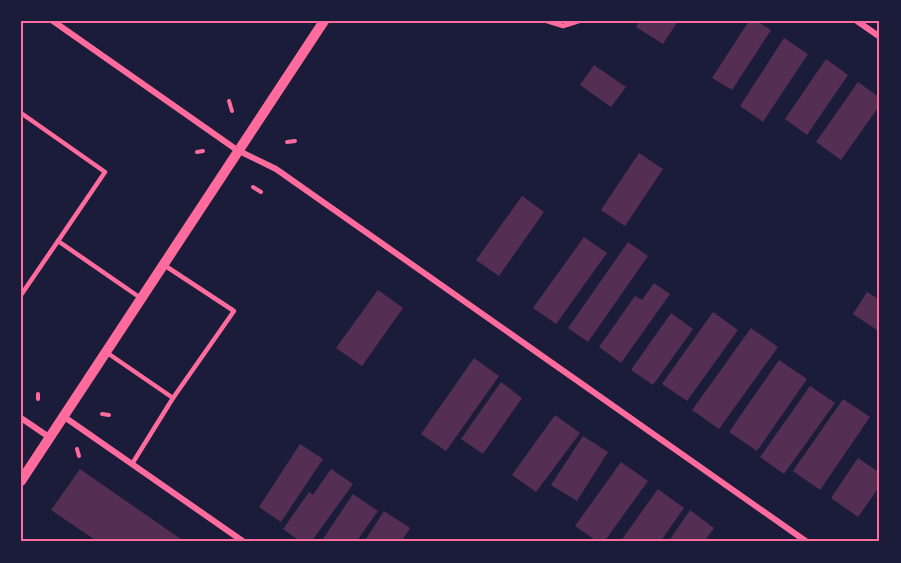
<svg xmlns="http://www.w3.org/2000/svg" width="901" height="563" font-family="'Source Sans 3',sans-serif">
  <rect width="100%" height="100%" fill="#1b1b3a"/>
  <g fill="#542f53">
    <polygon points="640,21 678,21 663,44 636,27"/>
    <polygon points="749,21 757,21 771,30 732,90 712,78"/>
    <polygon points="784,38 808,54 763,122 740,106"/>
    <polygon points="826,59 848,75 807,135 785,119"/>
    <polygon points="594,65 626,87 611,107 580,85"/>
    <polygon points="858,82 880,98 880,105 841,160 816,142"/>
    <polygon points="639,153 663,169 625,226 601,210"/>
    <polygon points="522,196 544,212 499,276 476,260"/>
    <polygon points="584,237 607,253 556,324 533,308"/>
    <polygon points="628,242 648,256 588,342 568,328"/>
    <polygon points="654,283 670,294 621,363 599,347 635,296 642,300"/>
    <polygon points="378,290 403,308 362,366 336,348"/>
    <polygon points="867,292 880,300 880,332 853,314"/>
    <polygon points="713,312 738,330 687,401 662,384"/>
    <polygon points="671,313 693,329 653,385 631,370"/>
    <polygon points="751,328 778,347 719,429 692,410"/>
    <polygon points="474,358 499,376 446,451 421,434"/>
    <polygon points="779,360 807,379 757,451 729,432"/>
    <polygon points="501,382 522,398 483,454 461,439"/>
    <polygon points="810,386 835,403 784,474 760,457"/>
    <polygon points="843,399 870,417 820,490 793,471"/>
    <polygon points="555,415 580,433 536,492 512,475"/>
    <polygon points="583,436 608,452 577,501 551,485"/>
    <polygon points="300,444 323,459 281,522 259,507"/>
    <polygon points="858,458 880,473 880,486 858,517 831,498"/>
    <polygon points="621,462 648,481 604,542 598,542 575,526"/>
    <polygon points="80,469 185,542 98,542 51,510"/>
    <polygon points="331,469 353,484 311,542 301,542 283,529 309,492 313,495"/>
    <polygon points="658,489 684,508 660,542 620,542"/>
    <polygon points="353,494 378,511 356,542 321,542"/>
    <polygon points="690,510 714,528 704,542 668,542"/>
    <polygon points="384,511 410,528 401,542 364,542"/>
  </g>
  <g fill="none" stroke-linecap="round" stroke-linejoin="round">
    <g stroke="#ff6b9d" stroke-width="4">
      <polyline points="229,101 232,111"/>
      <polyline points="287,142 295,141"/>
      <polyline points="197,152 203,151"/>
      <polyline points="253,187 261,192"/>
      <polyline points="38,399 38,394"/>
      <polyline points="102,414 109,415"/>
      <polyline points="77,449 79,456"/>
    </g>
    <g stroke="#ff6b9d" stroke-width="4.5">
      <polyline points="547,21 563,26 579,21"/>
      <polyline points="21,113 105,172 58,241 142,299"/>
      <polyline points="21,295 58,241"/>
      <polyline points="106,352 173,398"/>
      <polyline points="132,464 173,398 234,311 164,265"/>
      <polyline points="21,541 22,542"/>
    </g>
    <g stroke="#ff6b9d" stroke-width="6">
      <polyline points="53,21 237,150 276,169 807,542"/>
      <polyline points="857,21 880,37"/>
      <polyline points="63,416 244,542"/>
      <polyline points="21,418 49,437"/>
    </g>
    <polyline stroke="#ff6b9d" stroke-width="10" points="21,481 324,21"/>
  </g>
  <rect width="901" height="563" fill="none" stroke="#1b1b3a" stroke-width="45"/>
  <rect x="22" y="22" width="856" height="518" fill="none" stroke="#ff6b9d" stroke-width="2"/>
</svg>
